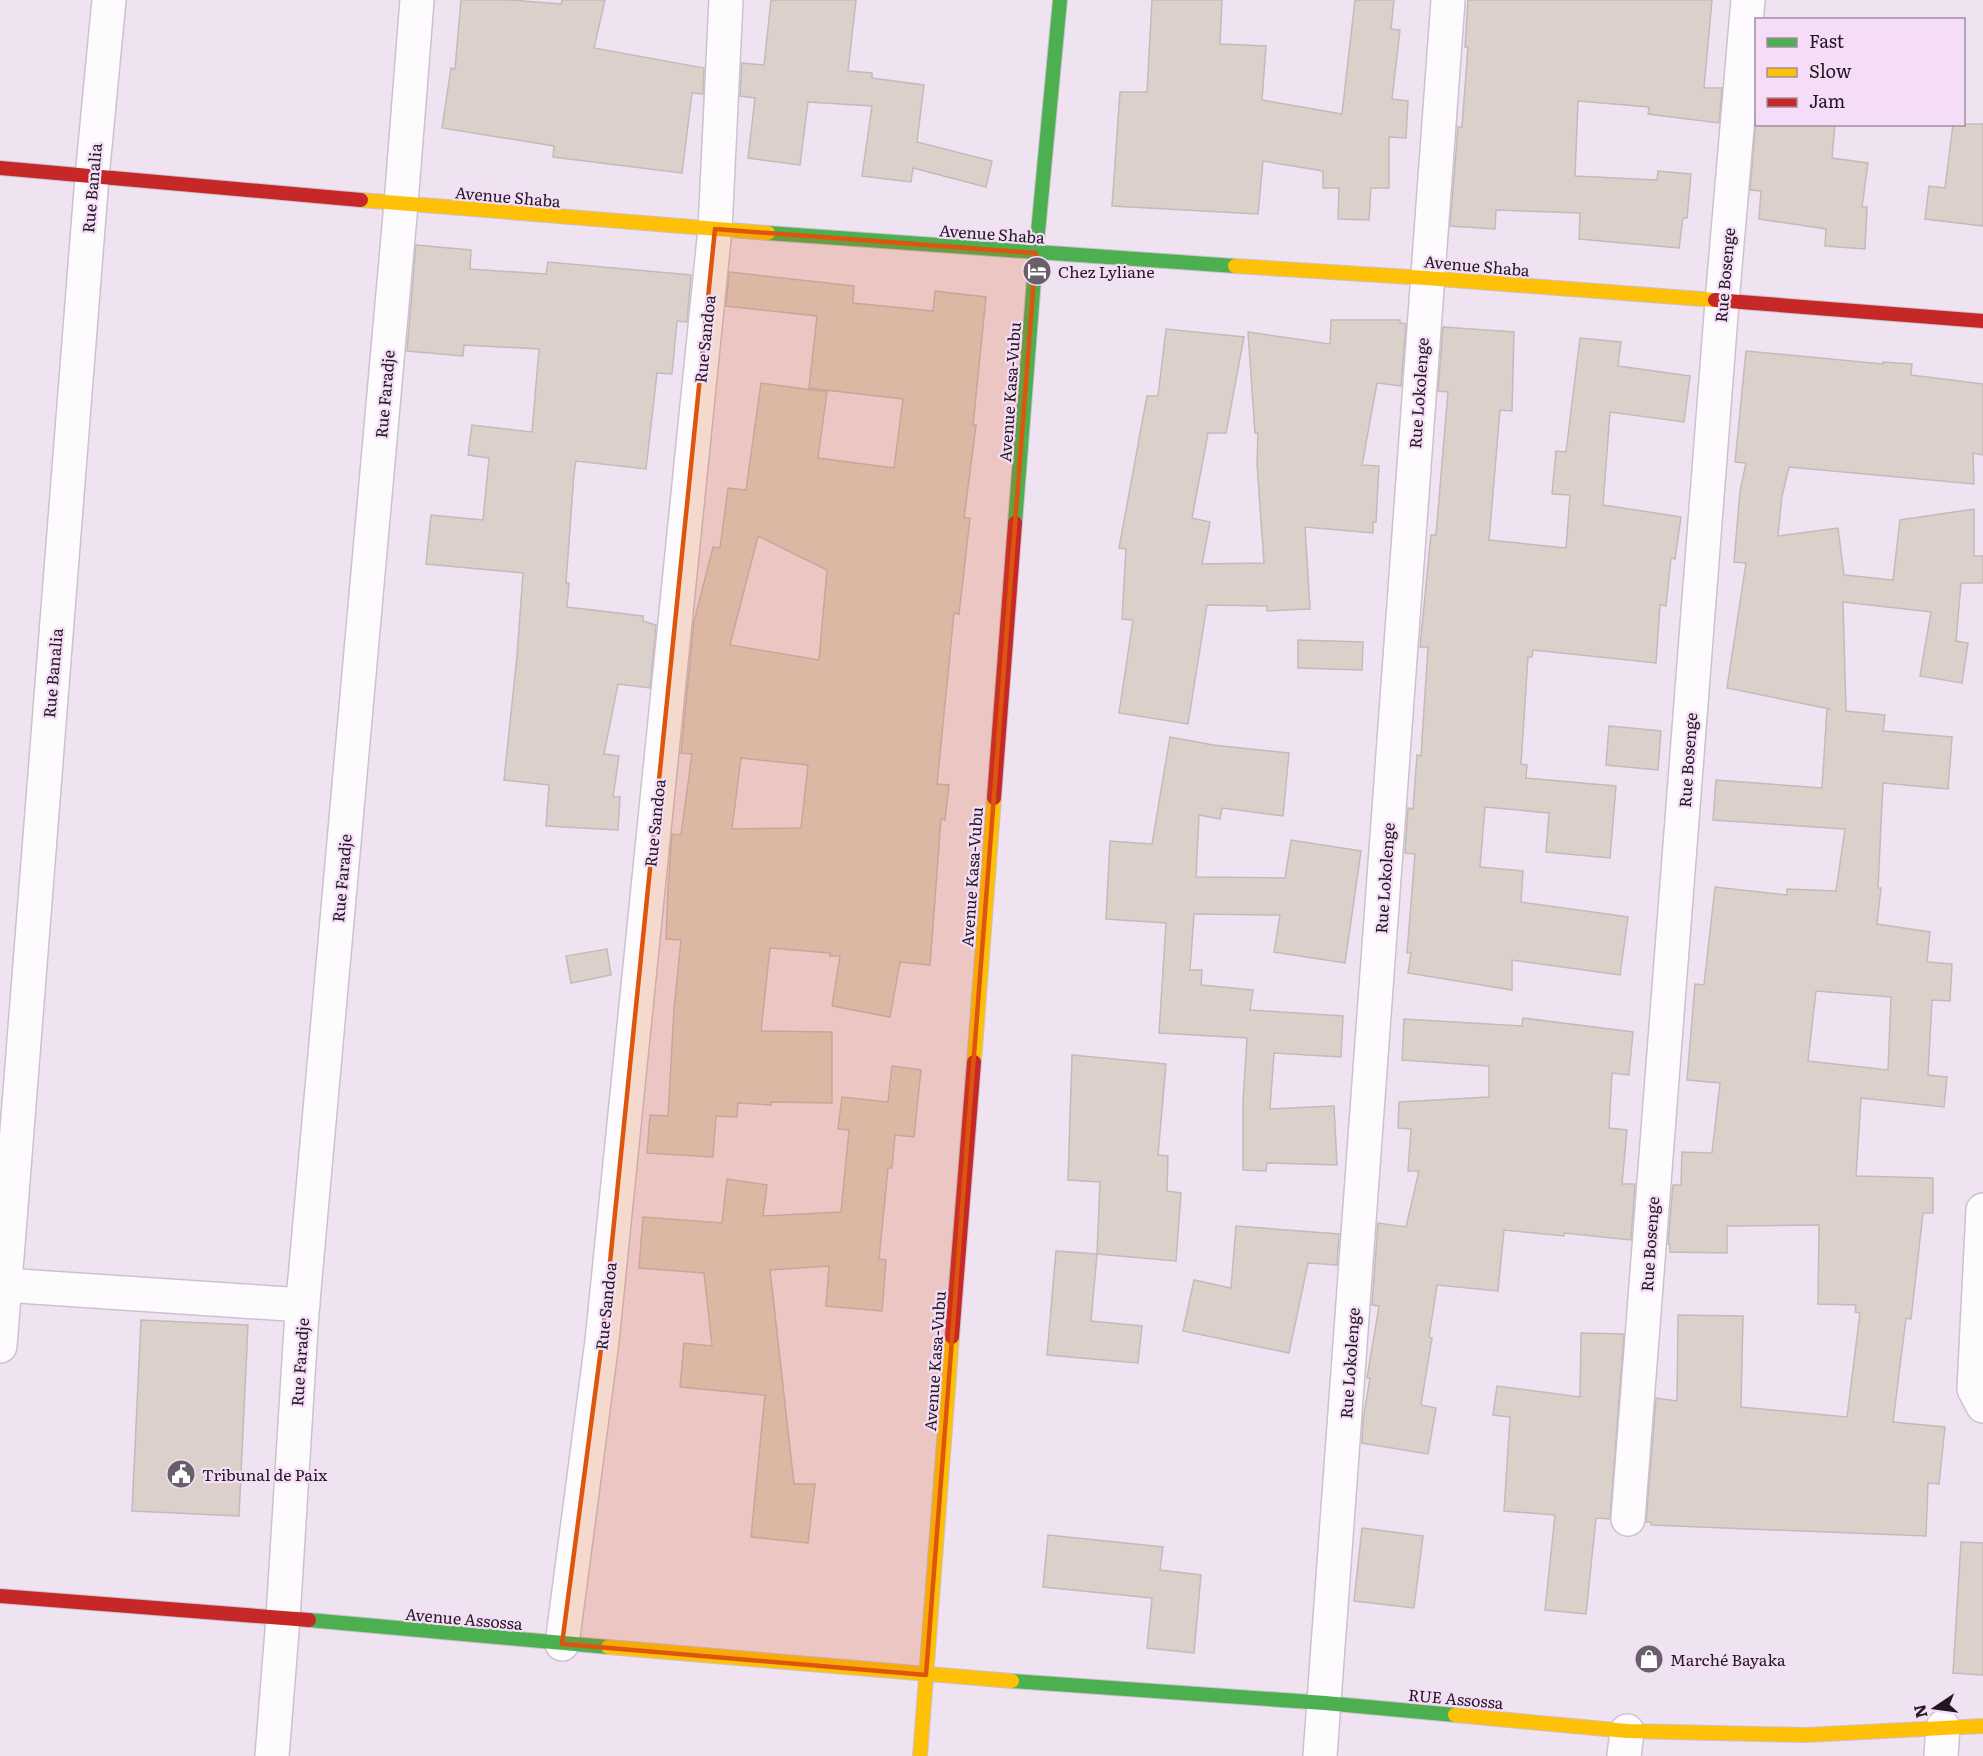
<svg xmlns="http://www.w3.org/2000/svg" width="1983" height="1756" font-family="Literata,serif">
  <rect width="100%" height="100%" fill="#f0e3f1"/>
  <g fill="#dcd1ca" stroke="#c3babb" stroke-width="1.5" fill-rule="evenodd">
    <polygon points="461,0 511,0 561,4 562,0 605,0 594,48 704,68 703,94 692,93 682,173 553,157 554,146 442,128 451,68 455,69"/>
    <polygon points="771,0 856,0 848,71 872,73 872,78 924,85 917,142 992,161 986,187 913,168 911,182 862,176 872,106 808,102 800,165 748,158 755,98 740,96 742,63 764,65"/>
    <polygon points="1152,0 1222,0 1220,44 1266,46 1262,100 1342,114 1355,0 1394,0 1391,29 1400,30 1392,99 1408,101 1406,138 1389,137 1389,188 1371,188 1369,220 1338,219 1339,188 1323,188 1323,171 1263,161 1258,214 1112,206 1120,92 1147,92"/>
    <polygon points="1468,0 1712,0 1704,88 1722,88 1719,123 1648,114 1649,107 1578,101 1575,176 1657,180 1658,171 1691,174 1687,218 1683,218 1679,248 1579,239 1580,213 1496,210 1495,229 1450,226 1458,127 1462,127 1468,47 1465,47"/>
    <polygon points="1756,120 1756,124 1835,124 1832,158 1868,163 1862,207 1867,207 1865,249 1825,246 1826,229 1759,219 1761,191 1750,190"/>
    <polygon points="1953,124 1983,124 1983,226 1925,219 1929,186 1945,188"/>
    <polygon points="416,245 471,250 470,269 546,274 548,262 691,275 687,322 677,321 672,374 657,373 646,469 576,461 574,473 566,583 569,583 567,607 643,616 643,621 656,625 650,688 618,684 604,754 619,756 613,797 620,797 618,830 546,826 549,785 504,780 517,656 523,573 426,564 431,515 483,520 489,458 468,455 472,425 532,432 539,349 464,345 463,356 407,351"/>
    <path d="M729,272L854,286L853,303L933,311L935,291L986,297L973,425H976L964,518H970L959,614L954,613L937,784L949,785L945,820L941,819L930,965L900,962L890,1017L832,1006L840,956H830V953L770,948L761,1031L832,1032V1103L771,1102V1105L738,1103L737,1117L716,1116L713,1157L647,1153L650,1115L668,1116L674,1010L681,940L666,939L668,890L672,834L681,835L692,754L681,753L694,622L713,547L720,548L728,488L746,490L761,383L827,392L818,458L894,468L903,399L809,388L817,316L726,306ZM758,536L827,570L819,660L730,645ZM741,758L808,765L801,828L732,829Z"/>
    <polygon points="1331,320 1400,320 1400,323 1406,324 1401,386 1377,383 1362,465 1379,466 1376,522 1373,522 1373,533 1305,527 1310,609 1267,611 1267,606 1207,605 1188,724 1119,713 1133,620 1122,619 1126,549 1119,548 1147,396 1158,396 1166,329 1244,337 1226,433 1208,433 1192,518 1210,522 1202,564 1264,563 1257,464 1258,433 1255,433 1248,332 1330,344"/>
    <polygon points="1443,327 1514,332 1512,411 1500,410 1489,540 1566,548 1570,495 1552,494 1556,451 1566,452 1580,338 1621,342 1618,366 1690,376 1684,422 1610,412 1603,505 1681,517 1675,559 1671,558 1666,606 1660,605 1656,663 1533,650 1532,657 1528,657 1521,764 1527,765 1526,778 1616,786 1610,858 1546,852 1549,813 1485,807 1480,867 1523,871 1521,902 1628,917 1620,975 1512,960 1512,990 1408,973 1411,953 1407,953 1415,854 1405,853 1408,808 1413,809 1417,755 1421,756 1428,647 1420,647 1431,535 1436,535 1448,392 1438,391"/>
    <path d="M1746,351L1883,364V362L1912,364L1911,375L1983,384V455L1973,453L1974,484L1789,467L1782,496L1778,536L1838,528L1844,575L1893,580L1900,520L1974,509V556H1983V583H1961L1956,641L1968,643L1962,683L1920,676L1931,612L1843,602L1846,711L1885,715L1883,731L1952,737L1948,789L1883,783L1878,888H1881L1877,924L1930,932L1927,962L1952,964L1950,1001L1932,1000L1928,1075L1947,1077L1944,1107L1861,1098L1856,1176L1933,1178V1213H1923L1911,1319L1906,1318L1893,1422L1945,1427L1939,1484L1928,1483L1926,1536L1651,1525V1522H1646L1656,1398L1677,1401L1678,1315L1743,1316L1741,1407L1847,1417L1860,1313L1855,1312L1856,1305L1818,1304L1819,1225L1727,1226V1253L1670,1252V1244H1668L1673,1185H1681L1682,1152L1712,1153L1720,1083L1687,1080L1695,984L1704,985L1715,887L1787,895V889L1836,891L1845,829L1713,820L1716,780L1822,788L1827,709H1830L1727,688L1746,563L1734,562L1740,491L1746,463L1735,462ZM1816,991L1891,997L1888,1070L1808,1061Z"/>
    <polygon points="1298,640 1363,642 1362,670 1298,668"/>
    <polygon points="1609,726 1661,731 1658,770 1606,765"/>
    <polygon points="1170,737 1213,745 1289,753 1283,816 1222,808 1220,819 1199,815 1196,877 1285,878 1291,840 1361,851 1345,963 1274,952 1280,915 1194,914 1190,970 1202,970 1201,985 1253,990 1250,1010 1343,1016 1341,1057 1274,1053 1270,1109 1334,1106 1337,1165 1267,1163 1266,1171 1243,1170 1243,1102 1247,1038 1159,1033 1166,923 1106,919 1110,841 1152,844"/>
    <polygon points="607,949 611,975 571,983 566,956"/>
    <polygon points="1523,1018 1633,1032 1629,1075 1612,1073 1609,1128 1627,1130 1622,1184 1635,1184 1631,1240 1564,1233 1564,1236 1504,1230 1498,1291 1437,1285 1429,1337 1432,1338 1421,1405 1436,1408 1428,1454 1362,1443 1363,1420 1370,1378 1367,1378 1379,1306 1372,1305 1378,1223 1406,1227 1419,1171 1408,1171 1411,1129 1398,1128 1399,1102 1489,1097 1489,1066 1402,1060 1404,1019 1522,1026"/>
    <polygon points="1072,1055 1166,1064 1158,1155 1168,1156 1167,1191 1181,1193 1176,1261 1097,1254 1100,1182 1068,1180"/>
    <polygon points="892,1066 921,1070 914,1137 895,1135 892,1168 888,1168 879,1259 886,1260 882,1311 826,1306 829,1266 770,1270 794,1484 815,1484 808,1543 751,1537 765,1395 680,1387 684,1343 712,1346 704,1273 639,1268 643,1217 722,1223 727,1179 767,1185 763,1216 841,1212 849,1130 838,1129 842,1097 888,1102"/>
    <polygon points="1236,1226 1339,1234 1337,1265 1308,1263 1289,1353 1183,1331 1194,1280 1231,1288"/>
    <polygon points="1056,1251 1097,1254 1091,1321 1142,1326 1138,1363 1047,1355"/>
    <polygon points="141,1320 248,1325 239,1516 132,1511"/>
    <polygon points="1581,1333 1624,1334 1610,1519 1596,1518 1586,1614 1545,1610 1555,1515 1504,1511 1510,1417 1493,1415 1497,1386 1580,1397"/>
    <polygon points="1362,1528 1423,1536 1414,1608 1354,1601"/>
    <polygon points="1048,1535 1163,1547 1160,1570 1201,1575 1194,1653 1147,1648 1152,1598 1043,1587"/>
    <polygon points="1961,1542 1983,1543 1983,1675 1953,1673"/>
  </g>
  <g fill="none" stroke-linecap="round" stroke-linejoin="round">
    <g stroke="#ccc2ce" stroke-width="36">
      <g id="street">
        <polyline points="1983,1210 1974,1389 1983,1406"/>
        <polyline points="4,1285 303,1305"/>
        <polyline points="0,1346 92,177 109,0"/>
        <polyline points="1628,1519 1722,302 1748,0"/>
        <polyline points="562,1644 602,1341 715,229 726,0"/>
        <polyline points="272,1756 283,1618 302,1312 401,204 417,0"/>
        <polyline points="1320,1756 1448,0"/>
        <polyline points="1624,1756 1627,1731"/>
        <polyline points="1941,1756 1943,1727"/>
      </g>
    </g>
    <g stroke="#ccc2ce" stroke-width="16">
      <g id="fast">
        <polyline points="768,233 1235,266"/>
        <polyline points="1015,523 1036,253 1060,0"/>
        <polyline points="309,1620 608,1647"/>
        <polyline points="1012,1681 1325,1703 1455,1715"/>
      </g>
    </g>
    <g stroke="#ccc2ce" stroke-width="16">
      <g id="slow">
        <polyline points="361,200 768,233"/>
        <polyline points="1235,266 1426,278 1715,300"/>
        <polyline points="974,1062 994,798"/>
        <polyline points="608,1647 1012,1681"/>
        <polyline points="1455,1715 1627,1731 1806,1735 1983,1726"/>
        <polyline points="920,1756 952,1337"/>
      </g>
    </g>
    <g stroke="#ccc2ce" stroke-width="16">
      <g id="jam">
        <polyline points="0,168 361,200"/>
        <polyline points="1715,300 1983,321"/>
        <polyline points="994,798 1015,523"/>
        <polyline points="952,1337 974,1062"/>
        <polyline points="0,1596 309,1620"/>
      </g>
    </g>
    <use href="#street" stroke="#fdfbfd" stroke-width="33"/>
    <use href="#fast" stroke="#4caf50" stroke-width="14"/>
    <use href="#slow" stroke="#ffc107" stroke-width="14"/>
    <use href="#jam" stroke="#c62828" stroke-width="14"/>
  </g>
  <path fill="#de560d" fill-opacity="0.2" stroke="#de560d" stroke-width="4.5" stroke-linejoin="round" d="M715,229L1036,253L926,1675L562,1644L602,1341Z"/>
  <defs>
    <g id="hotel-disc" transform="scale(1.5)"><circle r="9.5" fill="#695f6a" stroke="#f5ddf7"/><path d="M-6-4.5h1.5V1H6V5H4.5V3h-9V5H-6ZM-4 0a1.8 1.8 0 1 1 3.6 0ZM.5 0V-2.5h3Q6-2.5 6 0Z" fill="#fff"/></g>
    <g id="civic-disc" transform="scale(1.5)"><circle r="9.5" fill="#695f6a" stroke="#f5ddf7"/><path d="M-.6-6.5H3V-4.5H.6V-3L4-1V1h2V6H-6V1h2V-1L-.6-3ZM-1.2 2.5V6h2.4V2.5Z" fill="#fff"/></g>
    <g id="shop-disc" transform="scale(1.5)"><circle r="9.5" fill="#695f6a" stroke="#f5ddf7"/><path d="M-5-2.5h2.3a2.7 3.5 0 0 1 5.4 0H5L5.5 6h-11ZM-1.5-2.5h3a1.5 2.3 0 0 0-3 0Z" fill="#fff"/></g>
  </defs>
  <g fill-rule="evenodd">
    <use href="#hotel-disc" x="1037" y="271"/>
    <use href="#civic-disc" x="181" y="1474"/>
    <use href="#shop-disc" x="1649" y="1659"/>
  </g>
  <g text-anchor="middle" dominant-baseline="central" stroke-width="4.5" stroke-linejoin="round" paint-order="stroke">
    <g font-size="16" fill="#211822" stroke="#f5ddf7">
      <text transform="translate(91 188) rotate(-85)">Rue Banalia</text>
      <text transform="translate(508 196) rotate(5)">Avenue Shaba</text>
      <text transform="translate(992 233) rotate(4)">Avenue Shaba</text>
      <text transform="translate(1477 265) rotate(5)">Avenue Shaba</text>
      <text transform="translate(1724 275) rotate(-85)">Rue Bosenge</text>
      <text transform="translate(704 339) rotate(-84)">Rue Sandoa</text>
      <text transform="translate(1009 392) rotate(-86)">Avenue Kasa-Vubu</text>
      <text transform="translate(1418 393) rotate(-86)">Rue Lokolenge</text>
      <text transform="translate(384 394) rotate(-85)">Rue Faradje</text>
      <text transform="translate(52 673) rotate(-85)">Rue Banalia</text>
      <text transform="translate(1687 760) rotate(-86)">Rue Bosenge</text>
      <text transform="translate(654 823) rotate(-84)">Rue Sandoa</text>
      <text transform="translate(971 877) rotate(-86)">Avenue Kasa-Vubu</text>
      <text transform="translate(341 878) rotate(-85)">Rue Faradje</text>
      <text transform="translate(1384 878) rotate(-86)">Rue Lokolenge</text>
      <text transform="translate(1649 1244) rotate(-86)">Rue Bosenge</text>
      <text transform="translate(605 1306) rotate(-84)">Rue Sandoa</text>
      <text transform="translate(934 1361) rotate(-86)">Avenue Kasa-Vubu</text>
      <text transform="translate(299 1362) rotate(-86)">Rue Faradje</text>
      <text transform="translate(1349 1363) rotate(-86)">Rue Lokolenge</text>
      <text transform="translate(464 1618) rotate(5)">Avenue Assossa</text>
      <text transform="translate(1456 1698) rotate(5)">RUE Assossa</text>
    </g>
    <g font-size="16" fill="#211822" stroke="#f5ddf7" text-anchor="start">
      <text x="1058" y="271">Chez Lyliane</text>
      <text x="202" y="1474">Tribunal de Paix</text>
      <text x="1670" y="1659">Marché Bayaka</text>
    </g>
  </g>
  <rect x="1755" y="18" width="210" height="108" fill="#f5ddf7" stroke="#a08ea2" stroke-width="1.5"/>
  <rect x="1767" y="38" width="30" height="9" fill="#4caf50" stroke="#a08ea2" stroke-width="1.5"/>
  <text x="1809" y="48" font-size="18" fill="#211822">Fast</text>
  <rect x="1767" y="68" width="30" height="9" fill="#ffc107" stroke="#a08ea2" stroke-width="1.5"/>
  <text x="1809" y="78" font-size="18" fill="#211822">Slow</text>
  <rect x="1767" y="98" width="30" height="9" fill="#c62828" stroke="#a08ea2" stroke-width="1.5"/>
  <text x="1809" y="108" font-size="18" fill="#211822">Jam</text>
  <g transform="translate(1935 1708) rotate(257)" stroke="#f5ddf7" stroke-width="4.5" paint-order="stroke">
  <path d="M0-4.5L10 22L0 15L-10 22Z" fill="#211822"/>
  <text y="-9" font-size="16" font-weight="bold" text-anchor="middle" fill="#211822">N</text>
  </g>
</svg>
